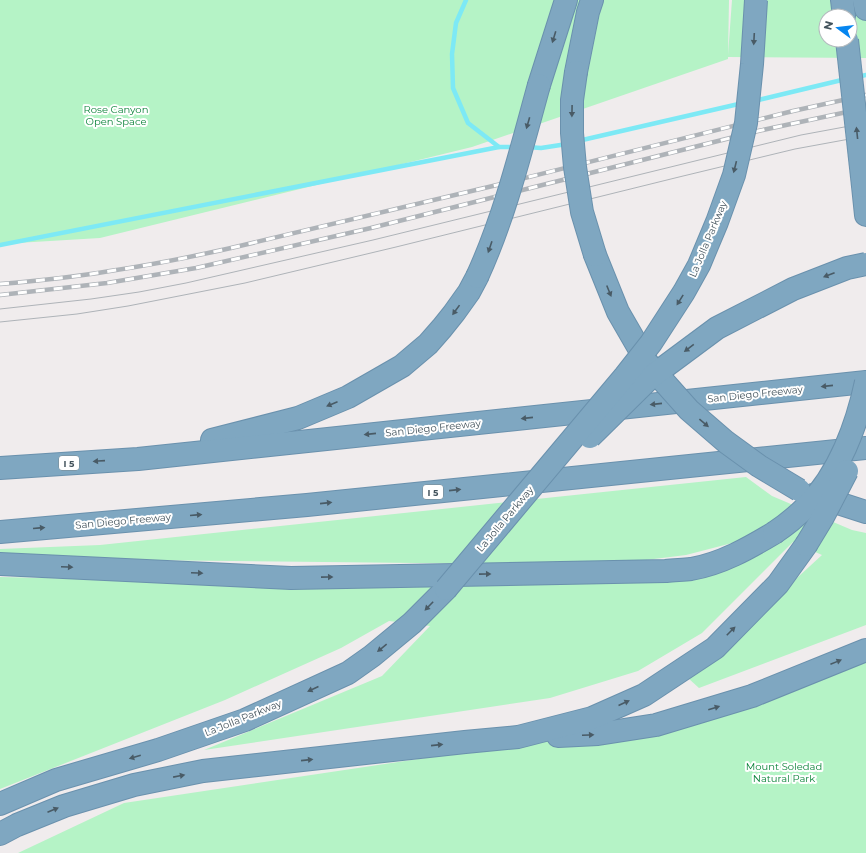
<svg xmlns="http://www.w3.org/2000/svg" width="866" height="853" viewBox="0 0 866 853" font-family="Montserrat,sans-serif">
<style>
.green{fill:#b5f3c6;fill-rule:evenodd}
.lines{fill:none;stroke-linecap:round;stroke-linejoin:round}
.stream{stroke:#7de9f5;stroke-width:4.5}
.highway-casing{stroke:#6a91ad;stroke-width:24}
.highway{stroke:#7fa7c1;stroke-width:22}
.tram{stroke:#aeb3b8;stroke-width:1}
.rail-casing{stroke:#aeb3b8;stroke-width:4.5}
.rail{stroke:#fff;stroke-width:3;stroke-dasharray:9;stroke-linecap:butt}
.highway-bridge-casing{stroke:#6a91ad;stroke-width:24;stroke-linecap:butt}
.highway-bridge{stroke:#7fa7c1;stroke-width:22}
.oneway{fill:#495b66}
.labels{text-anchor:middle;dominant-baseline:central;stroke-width:4;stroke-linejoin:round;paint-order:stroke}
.shield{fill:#fff;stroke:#7b878d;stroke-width:1}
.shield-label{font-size:9px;font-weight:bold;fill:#43535c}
.park-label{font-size:10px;fill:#0d843b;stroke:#fff}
.street-label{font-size:10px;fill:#43535c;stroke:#fff}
</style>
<rect width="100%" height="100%" fill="#f0eced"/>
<g class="green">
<path d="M0,0H729L728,55L732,0H866V58L728,57V59L472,147L100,238L0,244ZM826,16H850V40H826Z"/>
<path d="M746,477L772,496L852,530L866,533V625L699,688L688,678L822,555L793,542L702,633L638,671L550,698L204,750L382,676L430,626L389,621L341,648L225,700L0,789V577L401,586L663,579L740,541L686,555L630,562L520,564L137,560L0,556V549L100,545Z"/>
<path d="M866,657V853H18L124,803L699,717Z"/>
</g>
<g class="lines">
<g class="stream">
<path d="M466,0L456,23L452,54L453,88L468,123L499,147H516"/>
<path d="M857,77L866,75"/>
<path d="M754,101L846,79"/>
<path d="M578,141L743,103"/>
<path d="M527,147L541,148L567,144"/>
<path d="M0,245L499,147"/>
</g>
<defs>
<g id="highway">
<path d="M842,0L844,16"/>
<path d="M864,0L866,9"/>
<path d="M576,72L588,12L592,0"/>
<path d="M539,85L566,0"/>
<path d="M863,186L866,215"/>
<path d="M595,255L618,312L648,364"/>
<path d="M212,440L298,418L348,397L402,366L428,344L442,328L454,313L469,292L477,277"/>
<path d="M0,468L138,459L866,382"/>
<path d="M813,495L866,512"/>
<path d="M0,532L307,505L866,448"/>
<path d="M0,564L291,578L666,571C674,570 683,570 691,569C721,564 749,548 774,533"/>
<path d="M558,736L598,734L656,725L752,696L866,650"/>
<path d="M0,804L56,780L158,750L245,720L348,673L372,656L412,623L446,589"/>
<path d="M0,834L17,825L64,806L134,785L203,771L465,742L518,737L592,718L644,695L715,648L778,584L806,545"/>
</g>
</defs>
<use href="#highway" class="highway-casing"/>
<use href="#highway" class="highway"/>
<g class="tram">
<path d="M0,309L91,299L139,292L186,283L373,240L801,135L866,123"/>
<path d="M0,322L77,314L128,306L245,283L396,247L679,177L795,149L866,136"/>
</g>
<defs>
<g id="rail">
<path d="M0,284C37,281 74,277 110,271C151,265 191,257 231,248L497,185L793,111L866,95"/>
<path d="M0,295L107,283L196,268L371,228L758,131L866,108"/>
</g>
</defs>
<use href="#rail" class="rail-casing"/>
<use href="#rail" class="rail"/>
<defs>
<g id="highway-bridge">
<path d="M847,40L863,186"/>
<path d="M576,72L572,100V133L575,167L582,212L595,255"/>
<path d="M477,277C505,216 521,150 539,85"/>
<path d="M648,364L689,410L726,442L759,466L799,490"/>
<path d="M590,437L651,377L717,328L793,289L847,268L866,264"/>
<path d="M774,533C786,525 797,516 807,506C839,474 857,425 866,382"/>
<path d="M806,545L823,517L847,471"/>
<path d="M446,589L625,376L651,343L684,292L699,265L717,222L734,175L746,123L752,64L756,0"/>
</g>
</defs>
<use href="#highway-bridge" class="highway-bridge-casing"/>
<use href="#highway-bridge" class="highway-bridge"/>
</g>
<defs><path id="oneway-solid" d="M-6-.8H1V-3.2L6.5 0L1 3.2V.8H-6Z"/></defs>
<g class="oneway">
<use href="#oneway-solid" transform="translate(554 37) rotate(107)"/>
<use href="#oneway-solid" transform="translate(754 39) rotate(93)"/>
<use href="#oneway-solid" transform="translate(572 111) rotate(91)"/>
<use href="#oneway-solid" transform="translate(528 123) rotate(106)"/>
<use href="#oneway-solid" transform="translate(857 133) rotate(-96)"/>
<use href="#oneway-solid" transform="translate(735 167) rotate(104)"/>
<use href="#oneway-solid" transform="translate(490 247) rotate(109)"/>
<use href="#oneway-solid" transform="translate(829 275) rotate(159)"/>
<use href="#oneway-solid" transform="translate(609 291) rotate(68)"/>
<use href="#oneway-solid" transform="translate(680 300) rotate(122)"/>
<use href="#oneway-solid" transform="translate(456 310) rotate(126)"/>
<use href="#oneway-solid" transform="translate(689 348) rotate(143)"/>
<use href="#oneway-solid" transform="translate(827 386) rotate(174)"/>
<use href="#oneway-solid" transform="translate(332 404) rotate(157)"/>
<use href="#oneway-solid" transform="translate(656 404) rotate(174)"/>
<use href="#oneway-solid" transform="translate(527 418) rotate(174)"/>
<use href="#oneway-solid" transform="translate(704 423) rotate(40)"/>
<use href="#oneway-solid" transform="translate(370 434) rotate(174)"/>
<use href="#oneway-solid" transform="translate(99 461) rotate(176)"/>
<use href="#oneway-solid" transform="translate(455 490) rotate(-6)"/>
<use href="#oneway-solid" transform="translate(326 503) rotate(-6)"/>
<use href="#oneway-solid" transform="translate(196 515) rotate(-5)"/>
<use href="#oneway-solid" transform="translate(39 528) rotate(-5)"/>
<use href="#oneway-solid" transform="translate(67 567) rotate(3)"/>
<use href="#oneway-solid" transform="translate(197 573) rotate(3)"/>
<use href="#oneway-solid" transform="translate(485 574) rotate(-1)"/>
<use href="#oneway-solid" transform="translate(327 577) rotate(-1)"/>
<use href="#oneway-solid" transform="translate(429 606) rotate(134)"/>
<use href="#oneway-solid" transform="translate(731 631) rotate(-45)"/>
<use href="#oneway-solid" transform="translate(382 648) rotate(141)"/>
<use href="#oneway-solid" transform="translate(836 662) rotate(-22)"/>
<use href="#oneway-solid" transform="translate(313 689) rotate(156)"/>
<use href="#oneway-solid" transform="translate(624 703) rotate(-24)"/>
<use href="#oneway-solid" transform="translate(714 708) rotate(-17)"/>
<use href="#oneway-solid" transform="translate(588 735) rotate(-3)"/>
<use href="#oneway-solid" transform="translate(437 745) rotate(-6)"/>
<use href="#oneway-solid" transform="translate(135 757) rotate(164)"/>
<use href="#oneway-solid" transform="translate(307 760) rotate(-6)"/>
<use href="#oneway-solid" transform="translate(179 776) rotate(-11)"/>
<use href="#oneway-solid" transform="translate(53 810) rotate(-23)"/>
</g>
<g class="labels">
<g class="shield">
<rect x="59" y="456" width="20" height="14" rx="3"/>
<rect x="423" y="485" width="20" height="14" rx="3"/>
</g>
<g class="shield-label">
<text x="69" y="463">I 5</text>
<text x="433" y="492">I 5</text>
</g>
<g class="park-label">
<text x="116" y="109">Rose Canyon<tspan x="116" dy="12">Open Space</tspan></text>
<text x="784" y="766">Mount Soledad<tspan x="784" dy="12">Natural Park</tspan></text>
</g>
<g class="street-label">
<text transform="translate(708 239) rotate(-67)">La Jolla Parkway</text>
<text transform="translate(755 394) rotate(-6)">San Diego Freeway</text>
<text transform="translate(433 428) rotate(-6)">San Diego Freeway</text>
<text transform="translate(505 519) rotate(-50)">La Jolla Parkway</text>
<text transform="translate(123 521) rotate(-5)">San Diego Freeway</text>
<text transform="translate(243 718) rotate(-22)">La Jolla Parkway</text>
</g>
</g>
<g transform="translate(838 28) rotate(285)"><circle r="19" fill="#ffffff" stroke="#b4babe"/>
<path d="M0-3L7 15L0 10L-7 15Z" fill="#0686f0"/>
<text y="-6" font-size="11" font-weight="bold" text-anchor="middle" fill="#43535c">N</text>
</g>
</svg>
